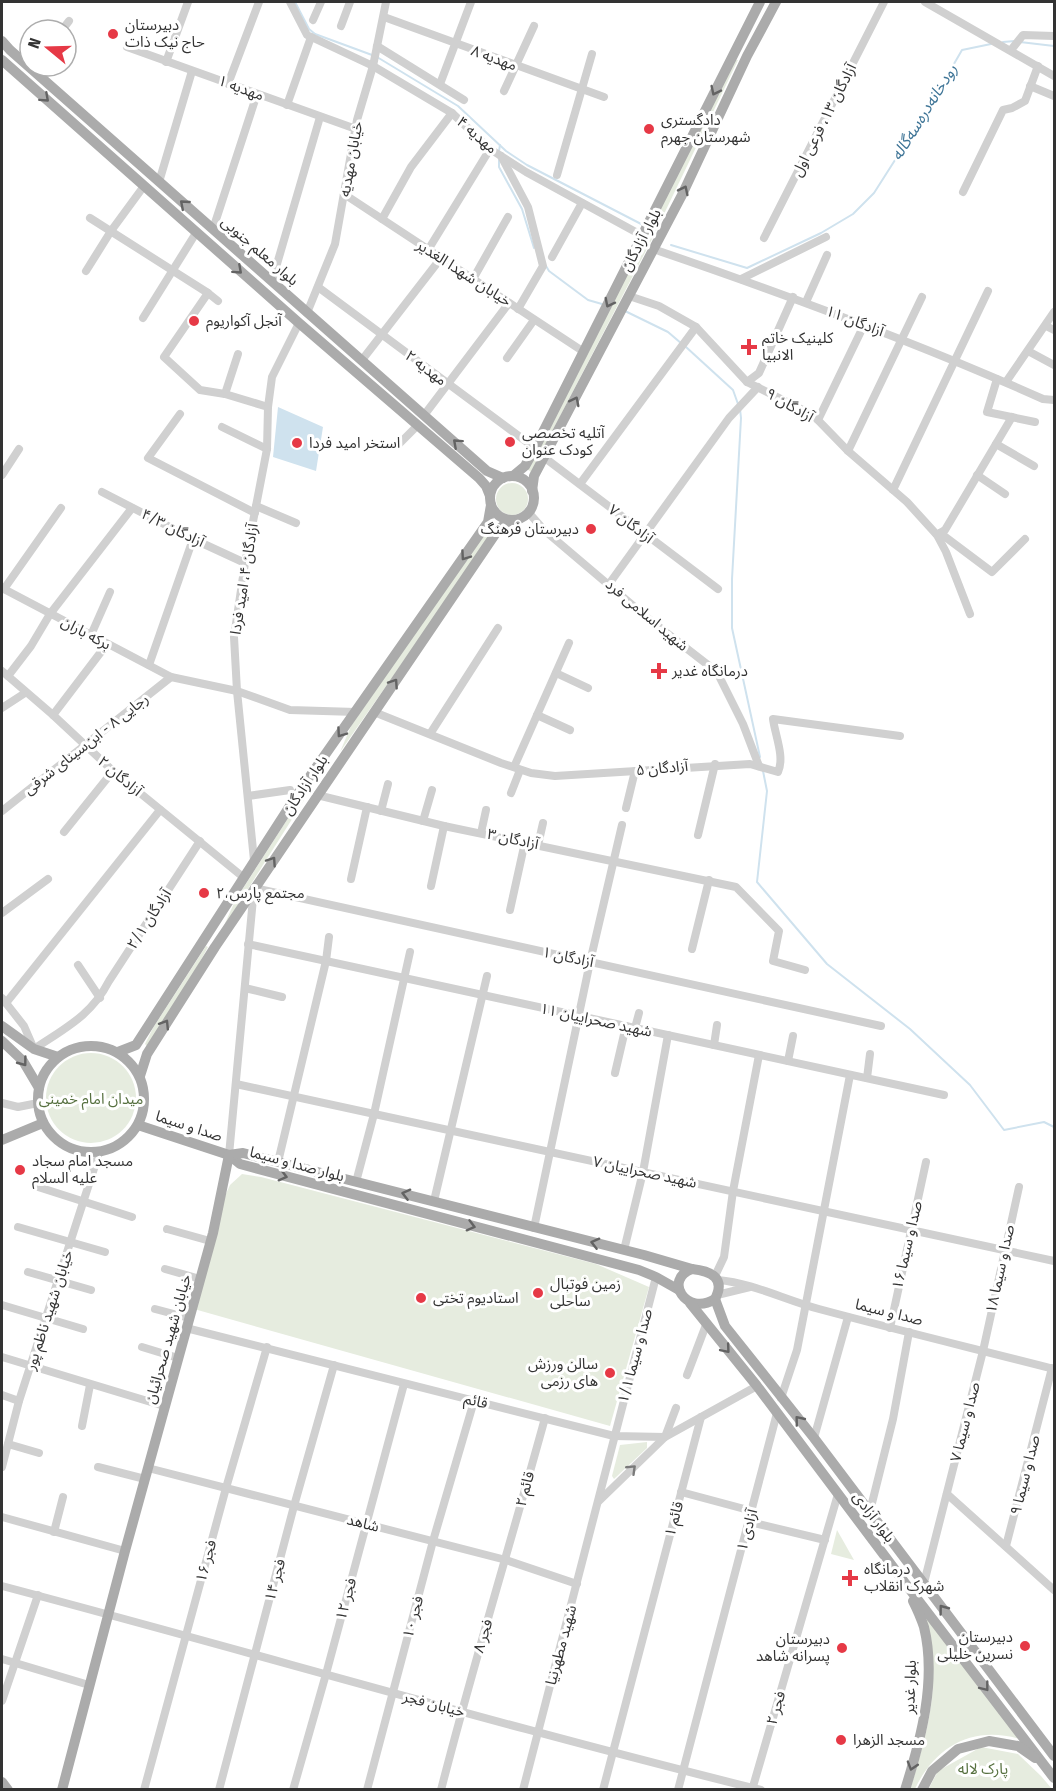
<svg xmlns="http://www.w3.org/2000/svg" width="1056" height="1791" viewBox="0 0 1056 1791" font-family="'Fira Sans Condensed','Noto Sans Arabic',sans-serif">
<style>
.green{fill:#e6ecdf}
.water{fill:#cfe2ee}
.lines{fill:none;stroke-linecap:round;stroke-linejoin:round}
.stream{stroke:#cfe2ee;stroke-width:2}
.minor{stroke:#d0d0d0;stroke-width:8}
.major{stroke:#ababab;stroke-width:10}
.oneway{stroke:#636363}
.oneway2{stroke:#7a7a7a}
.poi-dot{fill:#e63946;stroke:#fff;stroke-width:2}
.labels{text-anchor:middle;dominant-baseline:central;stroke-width:6;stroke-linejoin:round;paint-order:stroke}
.poi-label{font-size:15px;fill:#333;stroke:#fff;text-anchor:start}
.street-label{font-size:15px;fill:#333;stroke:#fff}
.park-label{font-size:15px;fill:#56703f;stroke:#fff}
.water-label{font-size:16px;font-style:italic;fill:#3f7597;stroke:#fff}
</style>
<rect width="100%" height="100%" fill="#fff"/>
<g class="green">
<path d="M735,60H738L651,241L531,472L527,469Z"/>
<circle cx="512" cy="499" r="16"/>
<path d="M487,529L493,533L340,752L351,726Z"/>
<path d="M325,767L222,930L235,901L310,784Z"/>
<path d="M206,946L208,947L191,978L147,1046L145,1044L153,1028Z"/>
<circle cx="91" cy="1098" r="45"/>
<path d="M242,1174L261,1177L596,1264L649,1287L610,1426L194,1309L225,1196L230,1185Z"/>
<path d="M647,1442V1448L614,1479L612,1476L620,1445Z"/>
<path d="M837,1530L854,1560L831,1554Z"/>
<path d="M921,1611L1020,1739C973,1725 935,1746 915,1789L910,1790C924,1743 939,1696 931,1647C929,1635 924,1622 921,1611Z"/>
<path d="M981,1747L1018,1754L1041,1776L1052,1789L928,1790L938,1771Z"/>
</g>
<path class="water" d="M278,407L323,427L316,471L273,457Z"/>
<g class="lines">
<g class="stream">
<path d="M295,2L309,29L315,34L372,55"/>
<path d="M1003,42L1015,41"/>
<path d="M1020,42L1054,46"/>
<path d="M377,57L458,106L506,151L527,165L645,226"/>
<path d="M499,151L500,145"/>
<path d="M499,160V167L522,209L534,248"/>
<path d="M671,245L747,268L821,233L853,214L874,193L932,102L962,50L991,44"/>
<path d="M546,266L549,271L588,300L602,304"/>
<path d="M625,311L668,332L682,344"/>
<path d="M686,347L733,390L738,404"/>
<path d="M740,409L741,418L732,579V628L760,757"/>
<path d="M763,771L767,791L757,882L827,964L910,1029L970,1085L1004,1130L1044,1122L1054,1127"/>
</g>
<g class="minor">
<path d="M290,2L307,35L373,66L452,113L490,149L526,172L643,236"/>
<path d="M925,2L1054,76"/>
<path d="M384,17L604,97"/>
<path d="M313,20L321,2"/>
<path d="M341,26L350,2"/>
<path d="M62,30L69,21"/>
<path d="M377,46L464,100"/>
<path d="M127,47L356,129"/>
<path d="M1011,50L1023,35L1054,36"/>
<path d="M166,62L188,2"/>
<path d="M228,84L259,2"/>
<path d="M440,84L471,2"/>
<path d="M1030,86L1054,96"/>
<path d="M504,91L534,26"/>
<path d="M287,105L311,37"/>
<path d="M501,156L528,207L543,266L518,309"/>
<path d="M557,175L592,54"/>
<path d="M159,182L192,71"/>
<path d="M963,192L1003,110L1012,108L1025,101L1038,66"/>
<path d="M344,194L584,352"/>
<path d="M90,218L208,293L164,357L200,390L225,394L268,407"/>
<path d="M382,219L411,167L452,113"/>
<path d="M213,229L257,94"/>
<path d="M764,238L884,2"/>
<path d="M653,249C785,294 916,342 1043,399L1054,400"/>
<path d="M428,250L490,149"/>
<path d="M552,257L582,203"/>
<path d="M86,271L111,231L144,186"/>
<path d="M473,279L508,217"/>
<path d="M741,279L826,237"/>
<path d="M272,281L320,117"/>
<path d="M318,287L535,448"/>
<path d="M208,293L218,301"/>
<path d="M629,296L659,306L696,327L747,382L813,415L848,451L907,502L937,535L946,552L970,614"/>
<path d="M806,302L827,255"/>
<path d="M307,313L335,244L357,120L373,66L386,2"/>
<path d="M143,318L196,233"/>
<path d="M1046,326L1054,330"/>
<path d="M1028,351L1054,365"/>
<path d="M507,358L534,320"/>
<path d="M362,360L441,258"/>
<path d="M997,379L987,412L1035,422"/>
<path d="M747,382L759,373L793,297"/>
<path d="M1006,382L1054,312"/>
<path d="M225,394L238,354"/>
<path d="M180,414L148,458L255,513"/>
<path d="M425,414L509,303"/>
<path d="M818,420L864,325"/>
<path d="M222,427L267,449"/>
<path d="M996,444L1034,466"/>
<path d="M398,445L418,425"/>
<path d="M848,451L922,297"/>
<path d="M545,458L718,589"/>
<path d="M2,475L19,449"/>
<path d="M977,475L1005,494"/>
<path d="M580,484L696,327"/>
<path d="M893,490L988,291"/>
<path d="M102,492L193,539L245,563"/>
<path d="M256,506L296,523"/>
<path d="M528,512L544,530L650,620L717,672L743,724L759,766"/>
<path d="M940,533L992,572L1025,539"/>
<path d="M937,535L945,530L1012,417"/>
<path d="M609,584L729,418L758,387"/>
<path d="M2,588L171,677L237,691L290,710L356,712"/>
<path d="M4,589L61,508"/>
<path d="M91,635L110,592"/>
<path d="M149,665L193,539"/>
<path d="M2,671L53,715L113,771L243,877"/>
<path d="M556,673L588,688"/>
<path d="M8,676L31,646L50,614L132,508"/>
<path d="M2,708L25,693"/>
<path d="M374,712L501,763L531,773L555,776L750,764L778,772C785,757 775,735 773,719L900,736"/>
<path d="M53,715L107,644"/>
<path d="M537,715L570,730"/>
<path d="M430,734L498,628"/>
<path d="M514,767L569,643"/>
<path d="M511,793L520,770"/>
<path d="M317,795L444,826L736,887L779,931L773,961L805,970"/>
<path d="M248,796L290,790"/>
<path d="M626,808L635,771"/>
<path d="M2,811L171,677"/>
<path d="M381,811L388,784"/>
<path d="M423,821L432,790"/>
<path d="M64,832L113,771"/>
<path d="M481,833L486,810"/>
<path d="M698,835L715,764"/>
<path d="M538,845L543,823"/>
<path d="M254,860L237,691L234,637L245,563L267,449L268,407L272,377L299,323"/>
<path d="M351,879L367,807"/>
<path d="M431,886L444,826"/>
<path d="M510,910L525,842"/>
<path d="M2,913L48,879"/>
<path d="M248,944L944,1095"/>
<path d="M692,949L709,880"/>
<path d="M78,965L100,998"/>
<path d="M245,988L282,997"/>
<path d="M2,998L24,1026L34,1049C65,1028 91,1016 109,981L200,841"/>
<path d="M6,1003L160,810"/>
<path d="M635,1028L639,1013"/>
<path d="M714,1045L717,1025"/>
<path d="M788,1061L793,1036"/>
<path d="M615,1073L626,1026"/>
<path d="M867,1078L870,1054"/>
<path d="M236,1084L1054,1261"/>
<path d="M2,1103L18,1107L38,1103"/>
<path d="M229,1155L254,888L881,1026"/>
<path d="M278,1162L326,961L329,937"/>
<path d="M356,1182L374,1114L410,952"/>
<path d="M35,1186L132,1217"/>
<path d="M434,1201L487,976"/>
<path d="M18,1227L105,1252"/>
<path d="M534,1228L590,962L622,825"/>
<path d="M167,1229L210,1241"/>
<path d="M624,1250L643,1172L668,1035"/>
<path d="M165,1269L200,1279"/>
<path d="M28,1272L91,1290"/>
<path d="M715,1276L724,1257L733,1191L759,1055"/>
<path d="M718,1280C753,1283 785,1300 819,1309C897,1330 976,1349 1054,1369"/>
<path d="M717,1295L750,1287"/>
<path d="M2,1305L83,1329"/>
<path d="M155,1309L189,1318"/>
<path d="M186,1328L614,1436L665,1437L757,1386"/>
<path d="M890,1328L926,1162"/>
<path d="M142,1347L178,1358"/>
<path d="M2,1357L164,1406"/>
<path d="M687,1375L706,1325"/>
<path d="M2,1395L19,1401"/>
<path d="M781,1398L797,1350L850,1075"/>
<path d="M82,1426L90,1385"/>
<path d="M814,1438L848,1317"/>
<path d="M8,1444L39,1453"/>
<path d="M2,1467L19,1401L99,1153"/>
<path d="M98,1467L145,1479"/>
<path d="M148,1468L506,1560L577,1584"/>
<path d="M681,1492L752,1511"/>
<path d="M947,1494L1054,1590"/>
<path d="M599,1501L665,1437L676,1408"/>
<path d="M870,1511L893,1419L909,1332"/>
<path d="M2,1517L125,1551"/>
<path d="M750,1522L825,1540"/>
<path d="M54,1532L63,1497"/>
<path d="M1006,1546L1052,1368"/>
<path d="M924,1583L983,1351L1019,1187"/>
<path d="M2,1586C255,1653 506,1727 761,1790"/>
<path d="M2,1659L89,1685"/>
<path d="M2,1701L38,1595"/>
<path d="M144,1790L226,1488L267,1347"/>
<path d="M219,1790L294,1506L334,1365"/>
<path d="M293,1790L326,1674L404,1384"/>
<path d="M367,1790L433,1541L474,1401"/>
<path d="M441,1790C473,1665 511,1542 545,1418"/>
<path d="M523,1790L656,1277"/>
<path d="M603,1790L701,1417"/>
<path d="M678,1790L777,1413"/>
<path d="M752,1790L838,1494"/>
</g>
<g class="major">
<path d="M2,41L10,50L487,471L503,478"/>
<path d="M2,60L299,323L479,478L486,486L490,496"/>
<path d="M513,476L525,466L535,448L760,2"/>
<circle cx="512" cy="498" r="22"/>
<path d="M532,491L534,476L682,195L747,56L776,2"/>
<path d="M2,1026L34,1049L58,1057"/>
<path d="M2,1041L23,1061L39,1088"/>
<circle cx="91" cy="1099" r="53"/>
<path d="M118,1052L136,1045L299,792L488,522L491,505"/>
<path d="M140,1076L147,1054L215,947L498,530L510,520"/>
<path d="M138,1125L229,1155L240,1164L639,1270L656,1277L679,1290"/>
<path d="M2,1140L43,1123"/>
<path d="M229,1155L243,1153L278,1162L644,1255L692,1269"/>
<path d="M692,1269C711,1271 726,1278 715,1299C686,1317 663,1279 692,1269Z"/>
<path d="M715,1299L725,1326L814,1438L1054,1756"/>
<path d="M690,1303L757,1386L908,1587L1054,1778"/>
<path d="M2,1782L8,1790"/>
<path d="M62,1790L125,1551L213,1233L229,1155"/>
<path d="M905,1790C921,1739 937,1680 924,1627C921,1618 917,1609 913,1601"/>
<path d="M922,1790L932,1771L958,1749L989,1741L1018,1746L1035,1758"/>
</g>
</g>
<defs><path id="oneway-chevron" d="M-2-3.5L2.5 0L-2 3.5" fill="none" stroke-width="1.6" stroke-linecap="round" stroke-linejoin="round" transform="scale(1.5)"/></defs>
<g class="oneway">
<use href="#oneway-chevron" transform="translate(715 91) rotate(116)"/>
<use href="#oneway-chevron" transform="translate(45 98) rotate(42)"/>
<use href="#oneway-chevron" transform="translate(684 190) rotate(-64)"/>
<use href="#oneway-chevron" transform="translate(184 204) rotate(-139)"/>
<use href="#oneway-chevron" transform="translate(238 270) rotate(42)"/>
<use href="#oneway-chevron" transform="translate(609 303) rotate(117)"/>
<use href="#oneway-chevron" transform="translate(575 401) rotate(-63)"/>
<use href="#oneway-chevron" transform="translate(457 443) rotate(-138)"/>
<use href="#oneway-chevron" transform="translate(465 556) rotate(125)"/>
<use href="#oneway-chevron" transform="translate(394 683) rotate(-56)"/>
<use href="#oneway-chevron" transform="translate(341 733) rotate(125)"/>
<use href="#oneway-chevron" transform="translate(272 861) rotate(-56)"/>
<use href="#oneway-chevron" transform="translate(165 1024) rotate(-58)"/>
<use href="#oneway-chevron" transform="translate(23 1062) rotate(53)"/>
<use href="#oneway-chevron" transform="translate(283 1176) rotate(15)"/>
<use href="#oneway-chevron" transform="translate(406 1194) rotate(-166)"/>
<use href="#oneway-chevron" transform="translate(471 1226) rotate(15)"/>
<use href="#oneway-chevron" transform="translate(595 1243) rotate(-166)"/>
<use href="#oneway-chevron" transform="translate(726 1349) rotate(50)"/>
<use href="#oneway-chevron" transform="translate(799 1420) rotate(-129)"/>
<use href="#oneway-chevron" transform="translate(943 1609) rotate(-127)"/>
<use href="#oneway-chevron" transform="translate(985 1687) rotate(52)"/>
<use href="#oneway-chevron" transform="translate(912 1766) rotate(107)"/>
</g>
<use class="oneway2" href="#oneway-chevron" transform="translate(632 1469) rotate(-44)"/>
<g class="poi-dot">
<circle cx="113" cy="34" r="6"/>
<circle cx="649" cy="129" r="6"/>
<circle cx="194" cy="321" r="6"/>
<path d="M746 338h6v6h6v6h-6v6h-6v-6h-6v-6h6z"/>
<circle cx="510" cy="442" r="6"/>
<circle cx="297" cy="443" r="6"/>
<circle cx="591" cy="529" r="6"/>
<path d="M656 662h6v6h6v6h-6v6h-6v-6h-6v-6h6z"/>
<circle cx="204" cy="893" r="6"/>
<circle cx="20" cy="1170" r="6"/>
<circle cx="538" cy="1293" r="6"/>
<circle cx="421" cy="1298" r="6"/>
<circle cx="610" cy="1373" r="6"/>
<path d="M847 1569h6v6h6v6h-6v6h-6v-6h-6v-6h6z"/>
<circle cx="1025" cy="1646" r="6"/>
<circle cx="842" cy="1648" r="6"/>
<circle cx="841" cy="1740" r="6"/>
</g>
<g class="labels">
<g class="poi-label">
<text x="125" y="25">دبیرستان<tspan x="125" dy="17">حاج نیک ذات</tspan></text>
<text x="661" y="120">دادگستری<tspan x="661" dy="17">شهرستان جهرم</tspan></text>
<text x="206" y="321">آنجل آکواریوم</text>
<text x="762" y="338">کلینیک خاتم<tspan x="762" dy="17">الانبیا</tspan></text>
<text x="522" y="433">آتلیه تخصصی<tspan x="522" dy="17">کودک عنوان</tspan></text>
<text x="309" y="443">استخر امید فردا</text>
<text x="579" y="529" text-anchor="end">دبیرستان فرهنگ</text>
<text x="672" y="671">درمانگاه غدیر</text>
<text x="216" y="893">۲،مجتمع پارس</text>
<text x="32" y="1161">مسجد امام سجاد<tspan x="32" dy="17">علیه السلام</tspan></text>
<text x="550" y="1284">زمین فوتبال<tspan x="550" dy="17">ساحلی</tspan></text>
<text x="433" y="1298">استادیوم تختی</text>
<text x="598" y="1364" text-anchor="end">سالن ورزش<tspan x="598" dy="17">های رزمی</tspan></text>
<text x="864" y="1569">درمانگاه<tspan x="864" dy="17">شهرک انقلاب</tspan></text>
<text x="1013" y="1637" text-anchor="end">دبیرستان<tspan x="1013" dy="17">نسرین خلیلی</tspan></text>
<text x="830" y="1639" text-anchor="end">دبیرستان<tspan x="830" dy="17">پسرانه شاهد</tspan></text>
<text x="853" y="1740">مسجد الزهرا</text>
</g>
<g class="street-label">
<text transform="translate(494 58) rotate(20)">مهدیه ۸</text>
<text transform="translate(241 88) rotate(20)">مهدیه ۱</text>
<text transform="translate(824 120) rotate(-63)">آزادگان ۱۳، فرعی اول</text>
<text transform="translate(477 135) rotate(41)">مهدیه ۴</text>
<text transform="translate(351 159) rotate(-80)">خیابان مهدیه</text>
<text transform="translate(641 240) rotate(-62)">بلوار آزادگان</text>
<text transform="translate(260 251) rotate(41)">بلوار معلم جنوبی</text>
<text transform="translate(464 273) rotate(33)">خیابان شهدا الغدیر</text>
<text transform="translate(855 321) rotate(21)">آزادگان ۱۱</text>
<text transform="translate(426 368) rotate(37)">مهدیه ۲</text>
<text transform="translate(790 405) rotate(30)">آزادگان ۹</text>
<text transform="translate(631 524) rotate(38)">آزادگان ۷</text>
<text transform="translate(173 528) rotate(26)">آزادگان ۴/۳</text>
<text transform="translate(244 579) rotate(-81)">آزادگان ۴، امید فردا</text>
<text transform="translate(647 615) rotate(40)">شهید اسلامی فرد</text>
<text transform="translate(86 633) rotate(28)">برکه باران</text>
<text transform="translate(86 744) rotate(-38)">رجایی ۸ - ابن‌سینای شرقی</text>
<text transform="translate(662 768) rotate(-5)">آزادگان ۵</text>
<text transform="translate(120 776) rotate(40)">آزادگان ۲</text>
<text transform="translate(305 785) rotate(-56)">بلوار آزادگان</text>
<text transform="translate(513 839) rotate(12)">آزادگان ۳</text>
<text transform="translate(149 919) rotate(-57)">آزادگان ۲/۱</text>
<text transform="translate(568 957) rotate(12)">آزادگان ۱</text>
<text transform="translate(596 1020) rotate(12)">شهید صحراییان ۱۱</text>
<text transform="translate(189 1126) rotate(18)">صدا و سیما</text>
<text transform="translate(297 1164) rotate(15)">بلوار صدا و سیما</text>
<text transform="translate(645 1172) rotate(12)">شهید صحراییان ۷</text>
<text transform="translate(907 1245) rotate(-77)">صدا و سیما ۱۶</text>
<text transform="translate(1000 1269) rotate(-78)">صدا و سیما ۱۸</text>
<text transform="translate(49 1310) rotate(-72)">خیابان شهید ناظم پور</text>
<text transform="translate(889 1312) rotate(14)">صدا و سیما</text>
<text transform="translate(168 1339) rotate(-74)">خیابان شهید صحرائیان</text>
<text transform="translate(635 1356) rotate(-75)">صدا و سیما ۱/۱</text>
<text transform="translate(476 1401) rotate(14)">قائم</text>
<text transform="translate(965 1422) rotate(-76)">صدا و سیما ۷</text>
<text transform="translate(1025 1475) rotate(-76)">صدا و سیما ۹</text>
<text transform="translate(525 1489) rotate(-75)">قائم ۲</text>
<text transform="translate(874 1517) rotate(53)">بلوار آزادی</text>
<text transform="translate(674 1519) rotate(-75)">قائم ۱</text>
<text transform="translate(363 1523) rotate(14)">شاهد</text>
<text transform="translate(747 1530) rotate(-75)">آزادی ۱</text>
<text transform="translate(206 1561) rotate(-75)">فجر ۱۶</text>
<text transform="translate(275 1580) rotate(-75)">فجر ۱۴</text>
<text transform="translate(346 1599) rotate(-75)">فجر ۱۲</text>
<text transform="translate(413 1617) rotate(-75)">فجر ۱۰</text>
<text transform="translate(483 1636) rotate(-73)">فجر ۸</text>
<text transform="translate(561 1645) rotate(-75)">شهید مطهرنیا</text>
<text transform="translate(910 1687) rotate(-88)">بلوار غدیر</text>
<text transform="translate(434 1704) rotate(15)">خیابان فجر</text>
<text transform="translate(776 1708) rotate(-74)">فجر ۲</text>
</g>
<g class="park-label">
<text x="91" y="1099">میدان امام خمینی</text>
<text x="983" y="1769">پارک لاله</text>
</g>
<g class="water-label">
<text transform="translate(924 112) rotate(-58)">رودخانه‌دره‌سه‌گاله</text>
</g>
</g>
<rect width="1056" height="1791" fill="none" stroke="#333333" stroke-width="6"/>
<g transform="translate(48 48) rotate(289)"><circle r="28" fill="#ffffff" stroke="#adadad" stroke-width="1.5"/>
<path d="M0-4.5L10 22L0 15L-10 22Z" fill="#e63946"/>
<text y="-9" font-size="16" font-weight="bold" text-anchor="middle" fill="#333333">N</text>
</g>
</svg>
